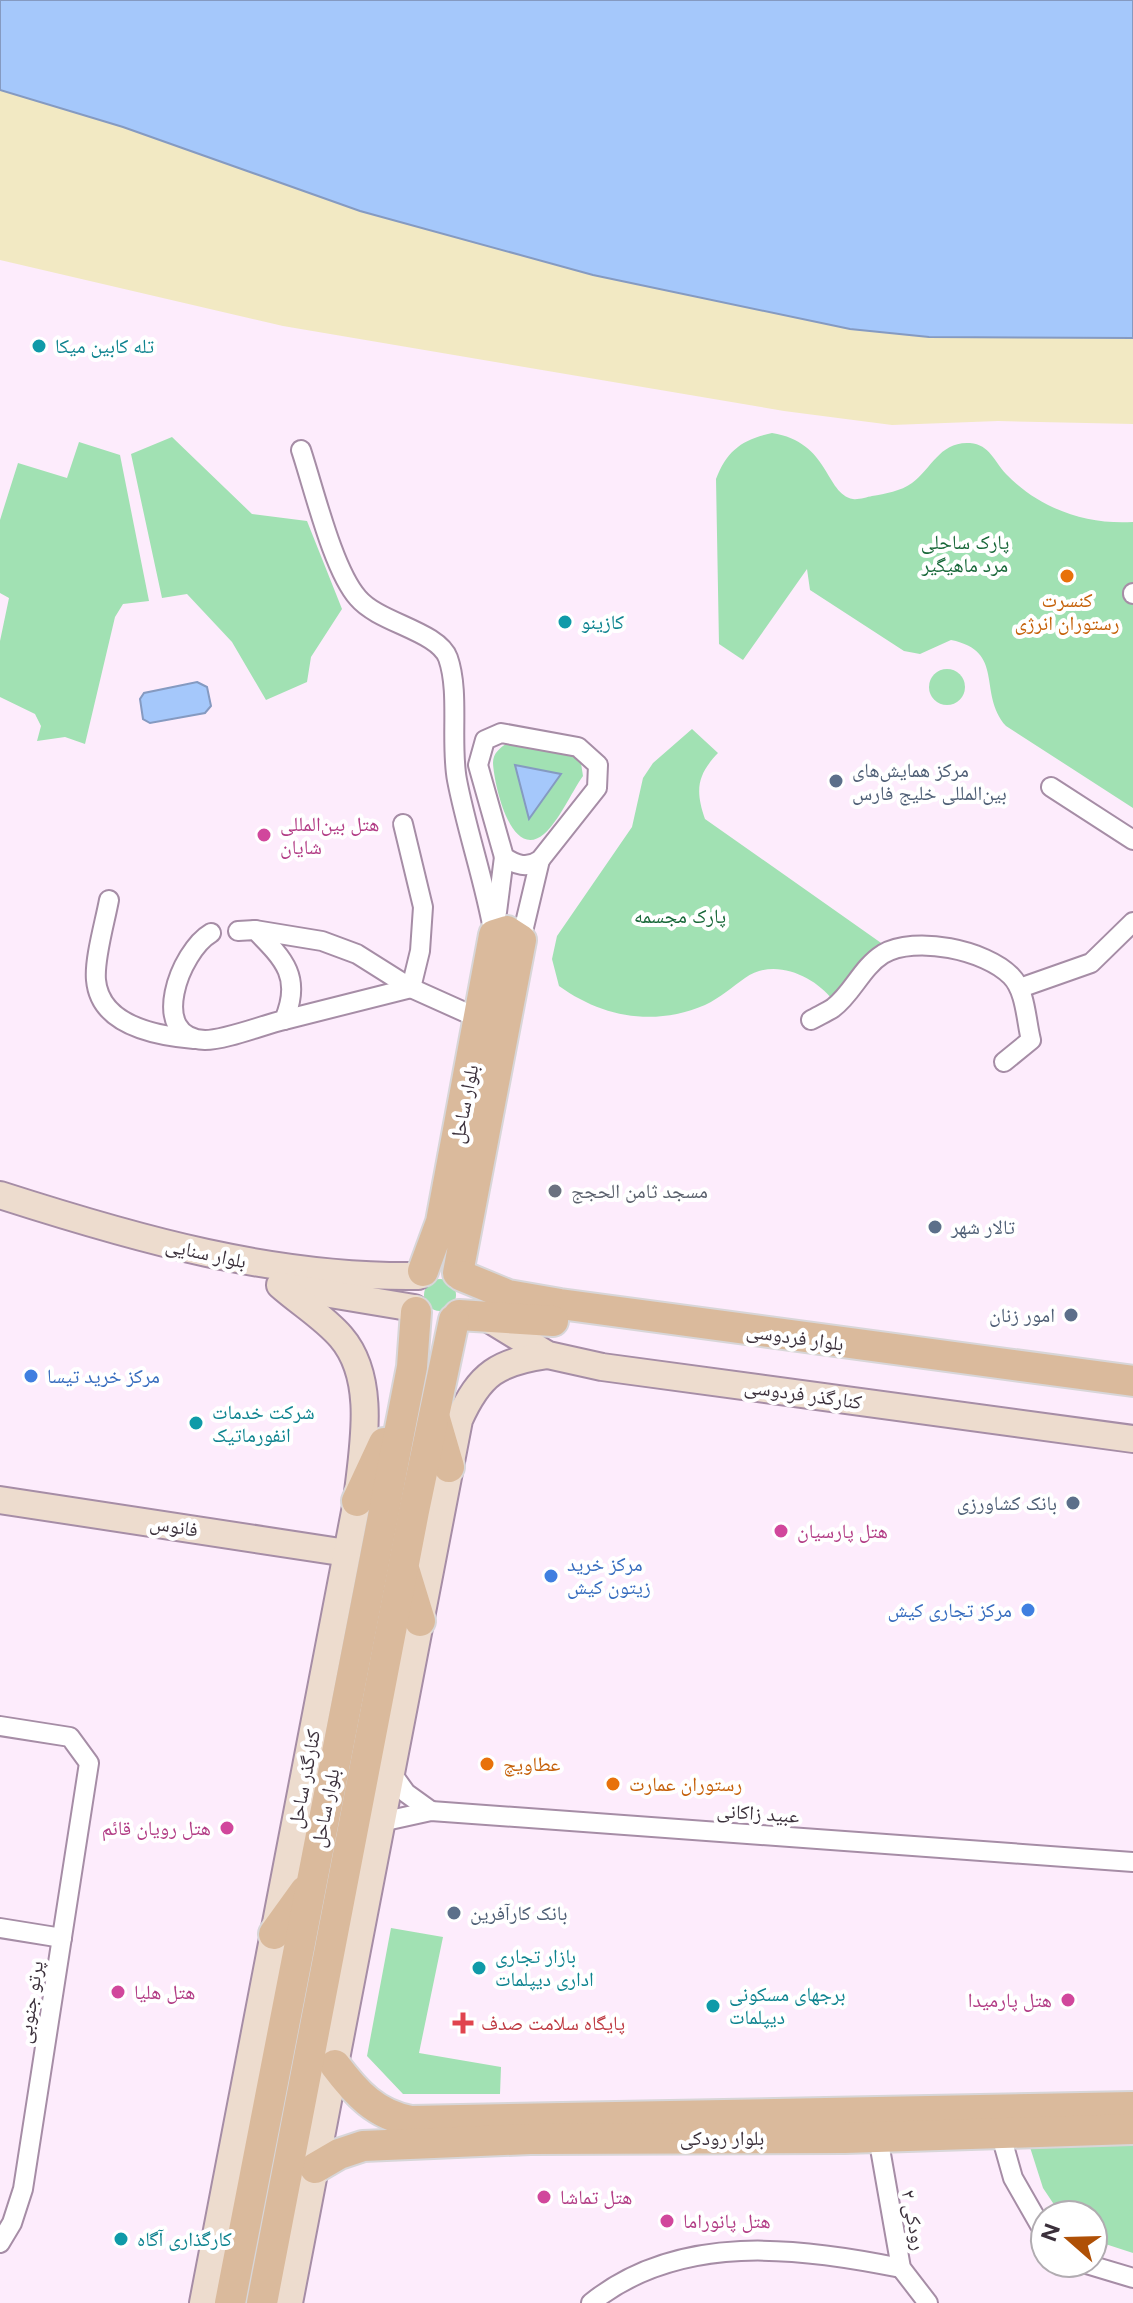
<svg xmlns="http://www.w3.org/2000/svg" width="1133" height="2303" viewBox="0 0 1133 2303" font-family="Figtree,'Noto Naskh Arabic',sans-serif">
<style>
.green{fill:#a1e1b3}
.sand{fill:#f2e9c3}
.water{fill:#a5c8fb;stroke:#859ac1;stroke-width:2}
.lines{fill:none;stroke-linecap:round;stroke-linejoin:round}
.street-casing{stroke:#a68da6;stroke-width:22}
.secondary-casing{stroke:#a68da6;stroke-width:30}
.primary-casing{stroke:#d8d6d8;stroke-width:34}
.street{stroke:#fff;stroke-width:18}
.secondary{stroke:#eddcce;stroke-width:26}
.primary{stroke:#daba9c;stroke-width:30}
.culture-dot{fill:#0f9aa8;stroke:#fff;stroke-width:3}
.food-dot{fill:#e8710a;stroke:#fff;stroke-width:3}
.service-dot{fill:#5c6f8a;stroke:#fff;stroke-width:3}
.hotel-dot{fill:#d1479c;stroke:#fff;stroke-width:3}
.worship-dot{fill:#6b7280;stroke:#fff;stroke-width:3}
.shop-dot{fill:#3f7fe0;stroke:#fff;stroke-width:3}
.health-dot{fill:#e0444e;stroke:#fff;stroke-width:3}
.labels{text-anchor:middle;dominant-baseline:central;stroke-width:8;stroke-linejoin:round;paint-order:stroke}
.culture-label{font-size:20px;fill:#0d838f;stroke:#fff;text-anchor:start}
.park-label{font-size:20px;fill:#176738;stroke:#fff}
.food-label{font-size:20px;fill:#c56008;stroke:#fff;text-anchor:start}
.service-label{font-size:20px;fill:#4e5e75;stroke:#fff;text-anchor:start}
.hotel-label{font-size:20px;fill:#b23c85;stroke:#fff;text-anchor:start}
.street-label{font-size:20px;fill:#3b303b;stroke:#fff}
.worship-label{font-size:20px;fill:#5b616d;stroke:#fff;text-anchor:start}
.shop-label{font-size:20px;fill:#366cbe;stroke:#fff;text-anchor:start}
.health-label{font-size:20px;fill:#be3a42;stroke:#fff;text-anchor:start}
</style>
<rect width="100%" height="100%" fill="#fdecfc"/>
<g class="green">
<path d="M772,433C830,442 825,494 853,499C858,500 867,497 872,496C885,494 901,491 912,483C932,468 940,441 970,443C990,445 994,461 1006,474C1039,508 1085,525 1133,522V808L1006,726C977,693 1006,651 951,640L920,654L904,651L810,590L807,569L743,660L719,644L716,479C727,450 743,439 772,433Z"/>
<path d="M172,437L252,514L307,521L342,609L311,657L307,682L266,700L232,642L187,594L162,598L131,454Z"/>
<path d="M79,442L120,455L149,601L123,604L115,617L85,744L65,737L37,741L41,726L35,714L0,697V641L9,598L0,593V520L18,463L67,478Z"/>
<circle cx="947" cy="687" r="18"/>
<path d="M692,729L718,753C697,775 695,790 705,819L884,945L833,1000C814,976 774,957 745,978C732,987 720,998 705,1005C654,1027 602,1017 559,986L552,959L557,936L632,827L643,778L653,763Z"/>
<path d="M507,743L573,756L581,763L583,776C571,793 559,821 544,834C511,862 494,784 493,763C493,753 500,748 507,743Z"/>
<circle cx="440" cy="1295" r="16"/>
<path d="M391,1928L443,1937L419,2053L501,2067L500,2094H403L367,2056Z"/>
<path d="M1133,2139V2253L1093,2240V2215H1061L1043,2188L1028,2141Z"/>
</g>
<path class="sand" d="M0,90L123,127L360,211L593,275L850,329L929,337L1133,338V424L998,421L892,425L784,411L283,326L0,260Z"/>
<g class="water">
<path d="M0,0H1133V338L929,337L850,329L593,275L360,211L123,127L0,90Z"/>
<path d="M197,682L207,687L211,706L205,713L150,723L143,719L140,699L144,693Z"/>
<path d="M515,765L561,774L529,819Z"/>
</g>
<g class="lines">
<defs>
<g id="street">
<path d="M301,450C314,489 333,570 358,598C379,623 438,631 448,658C460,692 450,743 457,780C467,832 485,882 494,935"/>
<path d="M1133,593V594"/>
<path d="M501,733L578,747L598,765L597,788L540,860C527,869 516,865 504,857L478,765L485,740Z"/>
<path d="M1051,787L1133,840"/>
<path d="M403,824L423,907L420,951L411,988"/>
<path d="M109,900C105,922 94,959 96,980C100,1026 158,1036 194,1039"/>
<path d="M497,912L504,857"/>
<path d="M255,930L322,941L357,954L411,988L480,1019"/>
<path d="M211,933C180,951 147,1038 205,1040C225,1040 263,1025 284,1020C302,978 285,960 255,930L238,931"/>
<path d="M521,940L540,860"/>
<path d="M1020,988L1091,963L1133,922"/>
<path d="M284,1020L411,988"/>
<path d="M811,1020C818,1016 827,1012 833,1008C853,993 861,968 883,954C915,935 986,950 1011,976C1026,991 1026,1021 1031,1040L1004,1062"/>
<path d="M0,1726L70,1737L89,1763L23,2189L12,2223L0,2243"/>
<path d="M391,1772L406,1793L431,1811"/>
<path d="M381,1822L431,1811L1133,1862"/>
<path d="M0,1928L62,1938"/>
<path d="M1000,2132L1013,2178L1045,2234"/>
<path d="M878,2137L901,2268L928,2303"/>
<path d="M1083,2263L1133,2278"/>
<path d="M591,2303C679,2232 799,2247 901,2268"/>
</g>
<g id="secondary">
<path d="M0,1195C137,1239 273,1278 418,1276"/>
<path d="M282,1286L414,1308"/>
<path d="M484,1316L548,1355L602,1367L1133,1439"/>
<path d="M0,1500L347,1553"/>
<path d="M203,2303L357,1501C362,1451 378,1380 341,1337C325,1318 299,1302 280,1285"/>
<path d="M289,2303L459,1420C480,1373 498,1362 548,1355"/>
</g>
<g id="primary">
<path d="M423,1271L441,1222L494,935L507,931L521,940L458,1273"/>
<path d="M462,1276L508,1295L560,1304L1133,1381"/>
<path d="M459,1315L553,1321"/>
<path d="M435,1419L449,1467"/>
<path d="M357,1501L384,1443"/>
<path d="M405,1572L420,1621"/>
<path d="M274,1934L305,1891"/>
<path d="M335,2065C356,2093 376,2115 411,2121L1133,2107"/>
<path d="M315,2168L339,2154L363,2146L530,2139L845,2138L1133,2129"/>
<path d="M230,2303L412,1367L416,1312"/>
<path d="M262,2303L414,1511L454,1320"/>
</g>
</defs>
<use href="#street" class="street-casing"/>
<use href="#secondary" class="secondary-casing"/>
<use href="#primary" class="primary-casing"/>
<use href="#street" class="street"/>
<use href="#secondary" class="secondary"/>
<use href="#primary" class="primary"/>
</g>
<g class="culture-dot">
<circle cx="39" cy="346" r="8"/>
<circle cx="565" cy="622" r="8"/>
<circle cx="196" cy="1423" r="8"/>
<circle cx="479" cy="1968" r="8"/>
<circle cx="713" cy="2006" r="8"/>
<circle cx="121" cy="2239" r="8"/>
</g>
<g class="food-dot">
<circle cx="1067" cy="576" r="8"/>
<circle cx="487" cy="1764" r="8"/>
<circle cx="613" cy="1784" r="8"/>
</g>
<g class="service-dot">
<circle cx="836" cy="781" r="8"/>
<circle cx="935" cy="1227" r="8"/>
<circle cx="1071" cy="1315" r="8"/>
<circle cx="1073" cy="1503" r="8"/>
<circle cx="454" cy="1913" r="8"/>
</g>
<g class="hotel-dot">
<circle cx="264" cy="835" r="8"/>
<circle cx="781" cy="1531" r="8"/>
<circle cx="227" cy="1828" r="8"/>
<circle cx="118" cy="1992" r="8"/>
<circle cx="1068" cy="2000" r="8"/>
<circle cx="544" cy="2197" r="8"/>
<circle cx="667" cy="2221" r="8"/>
</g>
<circle class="worship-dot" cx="555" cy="1191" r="8"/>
<g class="shop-dot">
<circle cx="31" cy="1376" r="8"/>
<circle cx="551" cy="1576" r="8"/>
<circle cx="1028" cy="1610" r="8"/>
</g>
<path class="health-dot" d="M459 2011h8v8h8v8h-8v8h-8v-8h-8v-8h8z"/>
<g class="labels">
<g class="culture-label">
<text x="55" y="346">تله کابین میکا</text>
<text x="581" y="622">کازینو</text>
<text x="212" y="1412">شرکت خدمات<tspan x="212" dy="23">انفورماتیک</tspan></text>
<text x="495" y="1956">بازار تجاری<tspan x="495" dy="23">اداری دیپلمات</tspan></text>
<text x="729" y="1994">برجهای مسکونی<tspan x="729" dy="23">دیپلمات</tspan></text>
<text x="137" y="2239">کارگذاری آگاه</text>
</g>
<g class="park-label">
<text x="965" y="542">پارک ساحلی<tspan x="965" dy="23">مرد ماهیگیر</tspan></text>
<text x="680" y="916">پارک مجسمه</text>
</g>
<g class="food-label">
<text x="1067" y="600" text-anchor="middle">کنسرت<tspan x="1067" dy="23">رستوران انرژی</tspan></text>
<text x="503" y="1764">عطاویچ</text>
<text x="629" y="1784">رستوران عمارت</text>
</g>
<g class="service-label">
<text x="852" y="770">مرکز همایش‌های<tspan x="852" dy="23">بین‌المللی خلیج فارس</tspan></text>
<text x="951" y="1227">تالار شهر</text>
<text x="1055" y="1315" text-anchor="end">امور زنان</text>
<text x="1057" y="1503" text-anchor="end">بانک کشاورزی</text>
<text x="470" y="1913">بانک کارآفرین</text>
</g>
<g class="hotel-label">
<text x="280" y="824">هتل بین‌المللی<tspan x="280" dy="23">شایان</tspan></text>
<text x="797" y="1531">هتل پارسیان</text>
<text x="211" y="1828" text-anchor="end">هتل رویان قائم</text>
<text x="134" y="1992">هتل هلیا</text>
<text x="1052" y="2000" text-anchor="end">هتل پارمیدا</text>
<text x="560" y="2197">هتل تماشا</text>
<text x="683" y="2221">هتل پانوراما</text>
</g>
<g class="street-label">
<text transform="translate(464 1104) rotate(-79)">بلوار ساحل</text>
<text transform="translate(206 1253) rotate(12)">بلوار سنایی</text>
<text transform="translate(795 1337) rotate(8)">بلوار فردوسی</text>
<text transform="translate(803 1394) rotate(8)">کنارگذر فردوسی</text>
<text transform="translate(174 1526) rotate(9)">فانوس</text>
<text transform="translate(304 1779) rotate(-79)">کنارگذر ساحل</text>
<text transform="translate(325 1808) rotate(-79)">بلوار ساحل</text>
<text transform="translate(758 1813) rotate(4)">عبید زاکانی</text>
<text transform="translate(30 2002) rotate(-81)">پرتو جنوبی</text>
<text x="722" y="2138">بلوار رودکی</text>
<text transform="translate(914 2220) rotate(79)">رودکی ۲</text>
</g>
<g class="worship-label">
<text x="571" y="1191">مسجد ثامن الحجج</text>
</g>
<g class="shop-label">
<text x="47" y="1376">مرکز خرید تیسا</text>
<text x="567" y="1564">مرکز خرید<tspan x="567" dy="23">زیتون کیش</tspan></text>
<text x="1012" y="1610" text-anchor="end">مرکز تجاری کیش</text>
</g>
<g class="health-label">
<text x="481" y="2023">پایگاه سلامت صدف</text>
</g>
</g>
<g transform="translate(1069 2239) rotate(290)"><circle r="38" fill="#ffffff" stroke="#b1acb1" stroke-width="2"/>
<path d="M0-6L14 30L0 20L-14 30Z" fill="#af5006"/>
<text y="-12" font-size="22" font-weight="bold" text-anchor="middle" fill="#3b303b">N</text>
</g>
</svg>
